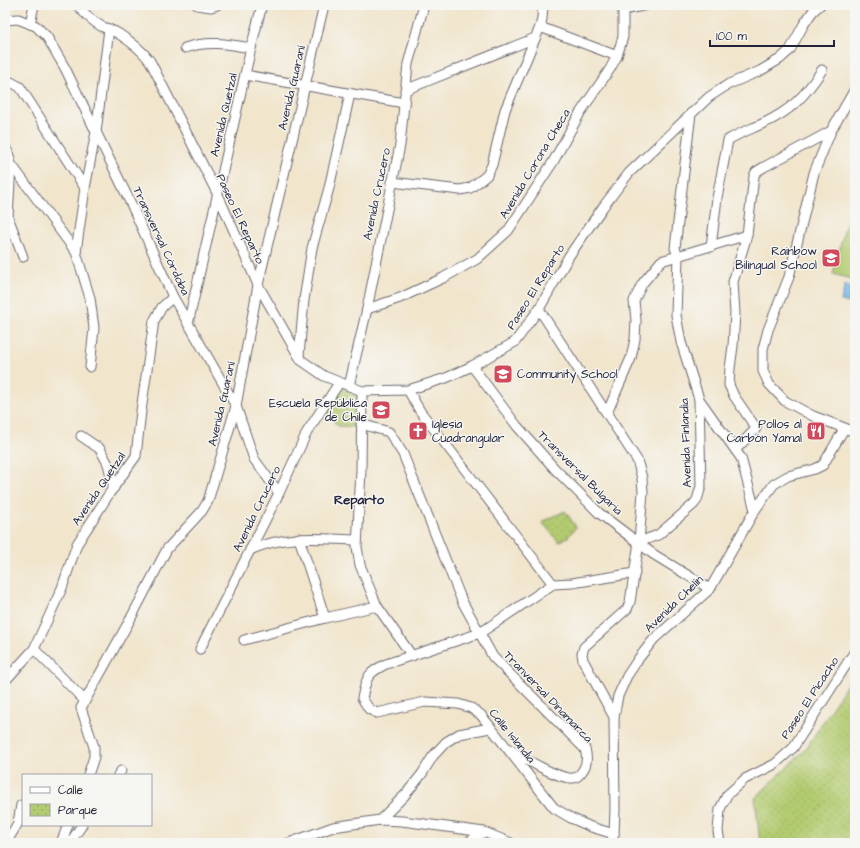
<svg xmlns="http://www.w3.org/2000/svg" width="860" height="848" viewBox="0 0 860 848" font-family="'Architects Daughter',sans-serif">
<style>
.park{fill:url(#park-dots);stroke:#6a7656}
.pitch{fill:#b3cb70;stroke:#6a7656}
.water{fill:url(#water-ripples);stroke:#4c6e93}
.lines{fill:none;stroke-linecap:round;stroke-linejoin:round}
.minor-casing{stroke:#6a666e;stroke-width:11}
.minor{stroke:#fff;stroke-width:9}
.labels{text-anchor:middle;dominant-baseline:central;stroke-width:3;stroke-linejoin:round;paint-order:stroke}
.street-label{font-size:12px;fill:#22223b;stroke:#f6f6f2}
.poi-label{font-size:12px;fill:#22223b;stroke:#f6f6f2;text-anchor:end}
.neighbourhood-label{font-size:13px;font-weight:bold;fill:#22223b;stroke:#f6f6f2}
</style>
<defs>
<pattern id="park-dots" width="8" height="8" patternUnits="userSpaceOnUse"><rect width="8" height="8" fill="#b3cb70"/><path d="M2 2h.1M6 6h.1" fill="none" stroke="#9aae62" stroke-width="1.8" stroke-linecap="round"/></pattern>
<pattern id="water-ripples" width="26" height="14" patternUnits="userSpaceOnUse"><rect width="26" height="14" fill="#75b9eb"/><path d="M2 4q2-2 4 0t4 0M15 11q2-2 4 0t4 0" fill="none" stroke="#6096c0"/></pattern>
</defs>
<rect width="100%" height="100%" fill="#f6f6f2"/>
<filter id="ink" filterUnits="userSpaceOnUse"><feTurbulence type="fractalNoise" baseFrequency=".025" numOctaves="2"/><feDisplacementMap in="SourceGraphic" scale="8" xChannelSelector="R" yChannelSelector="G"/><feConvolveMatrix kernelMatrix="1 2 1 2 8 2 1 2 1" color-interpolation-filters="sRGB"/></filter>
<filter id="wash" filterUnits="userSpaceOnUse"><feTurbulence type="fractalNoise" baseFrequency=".012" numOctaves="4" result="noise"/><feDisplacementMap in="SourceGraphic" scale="16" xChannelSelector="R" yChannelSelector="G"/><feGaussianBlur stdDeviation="0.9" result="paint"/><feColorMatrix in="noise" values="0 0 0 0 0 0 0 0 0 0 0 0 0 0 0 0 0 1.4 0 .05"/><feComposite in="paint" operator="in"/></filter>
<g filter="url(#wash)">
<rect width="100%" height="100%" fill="#f1e5cc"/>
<g class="park">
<path d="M340,387L359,394L357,427L338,426L326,412Z"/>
<path d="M565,511L576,527L568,537L559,542L542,522Z"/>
<path d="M855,672V843H760L755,798L805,750Z"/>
</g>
<path class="pitch" d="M846,224L855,227V280L833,274Z"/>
<path class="water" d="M845,285L853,286L849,303L841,301Z"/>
</g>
<g filter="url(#ink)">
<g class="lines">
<defs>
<g id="minor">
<path d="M77,5C84,13 92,21 101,26C107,29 113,30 119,34C130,41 142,50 150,61L218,195L258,285L301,360L324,376L362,391L408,390L446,378L472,366L515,342L539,309L569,256L603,207L629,173L709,97L729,84L760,71L780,59L790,50L804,24L813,11L820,5"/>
<path d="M197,5L211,7L217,5"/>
<path d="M623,10L647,5"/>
<path d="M5,20L18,19L36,26L47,37L65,68L132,206L173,297L236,406L254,459L279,493"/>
<path d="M30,24L34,5"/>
<path d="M540,27L617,56"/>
<path d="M185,48C207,40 229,44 251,48"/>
<path d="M245,75L404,103"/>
<path d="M5,85L11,82L20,87L85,188"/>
<path d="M855,89L831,131L814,173L789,277L768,330L763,349V371L769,384L785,401L813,416L855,432"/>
<path d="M405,90L535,38"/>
<path d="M5,148L8,152L11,164L76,252L90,298L94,328L90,367"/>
<path d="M11,164L8,217L23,257"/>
<path d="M392,182L460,190L470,188L481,180L487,175L492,165L505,110L540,27L542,19L543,5"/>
<path d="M711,247L717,198L728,140C739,133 751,129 762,124C791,111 805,96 822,70"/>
<path d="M76,252L85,188L96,132L109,29"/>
<path d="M367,309L400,298L443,278L477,259L508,231L553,162L580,113L610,69L617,56L623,37V10L621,5"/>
<path d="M539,309L637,460L642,478L643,492L639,542L630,602L627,609L584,647L582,654L583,660L614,717"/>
<path d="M188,324L251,48L262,5"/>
<path d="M299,355L304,300L312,248L329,188L350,94"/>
<path d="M472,366L517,426L555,469L599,513L653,554L710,589"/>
<path d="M349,386L367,309L400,145L408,64L424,5"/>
<path d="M408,390L420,411L553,584"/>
<path d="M362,391L361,470L357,547L360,565L377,606L412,656"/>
<path d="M699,399L741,458L755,510"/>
<path d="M607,413L631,358L635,339L636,320L634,301L642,284L661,261L747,235"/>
<path d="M361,424L389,432L403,454L462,601L493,657L585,749C587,756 588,763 583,770C581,773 578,777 574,778C560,780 523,758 511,750"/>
<path d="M81,436L100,449L108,464L114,488"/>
<path d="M736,449L755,430L756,428L734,396L729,385L730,368L733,346L735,313L733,282L747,235L754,176L756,172L764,167L831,131"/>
<path d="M299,538L325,618"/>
<path d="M639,542L658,535L694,504L697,500L701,486L699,399L681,342L676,315L678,256L675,248L691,113"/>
<path d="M250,550C286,534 319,539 357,540"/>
<path d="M244,640L325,618L377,606"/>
<path d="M34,649L85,701"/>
<path d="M200,649L279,493L307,432L339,383"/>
<path d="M5,681L34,649L62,588L77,544L109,494L136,456L141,411L154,321L162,307L173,297"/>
<path d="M88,775L94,757V747L81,708L131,618L167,549L202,511L208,501L236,406L258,285L324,5"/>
<path d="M118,775L121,771"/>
<path d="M380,820L405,795L422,774L433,756L446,742L459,734L490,728"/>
<path d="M614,834L591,827L571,818L554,808L481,715L471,708L458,704L425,702L377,713L369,709L362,698C367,677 366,674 386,664L480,633L553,584L572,583L635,573"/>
<path d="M6,843L18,823L21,805"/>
<path d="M61,843L68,825"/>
<path d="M70,843L82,825"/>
<path d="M289,843L333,827L380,820L402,821L484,832L511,843"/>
<path d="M467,843L484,832"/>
<path d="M611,843L614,834L615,809L614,717L618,696L627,676L639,658L654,639L710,589L755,510L774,484L788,476L815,469L823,465L844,429"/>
<path d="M720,843L718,831L720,809L727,795L745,779L775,764L793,748L855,651"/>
</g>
</defs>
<use href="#minor" class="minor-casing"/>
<use href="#minor" class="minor"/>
</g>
</g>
<defs>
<symbol id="school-square" viewBox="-11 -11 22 22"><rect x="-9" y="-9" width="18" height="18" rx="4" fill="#d1495b" stroke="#f6f6f2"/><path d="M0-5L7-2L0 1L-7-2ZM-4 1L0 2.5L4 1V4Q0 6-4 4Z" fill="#fff"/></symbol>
<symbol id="church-square" viewBox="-11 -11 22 22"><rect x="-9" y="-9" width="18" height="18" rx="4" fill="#d1495b" stroke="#f6f6f2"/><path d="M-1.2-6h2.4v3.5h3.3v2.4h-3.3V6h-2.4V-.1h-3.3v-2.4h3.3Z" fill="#fff"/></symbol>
<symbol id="restaurant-square" viewBox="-11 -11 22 22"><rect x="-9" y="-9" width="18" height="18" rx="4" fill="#d1495b" stroke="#f6f6f2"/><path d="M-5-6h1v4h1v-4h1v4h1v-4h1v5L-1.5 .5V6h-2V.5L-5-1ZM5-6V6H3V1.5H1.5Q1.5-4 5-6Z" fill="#fff"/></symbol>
</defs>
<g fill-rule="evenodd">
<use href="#school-square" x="820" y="247" width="22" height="22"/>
<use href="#school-square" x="492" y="363" width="22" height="22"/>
<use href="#school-square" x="370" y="399" width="22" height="22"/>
<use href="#church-square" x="407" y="420" width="22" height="22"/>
<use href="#restaurant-square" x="805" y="420" width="22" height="22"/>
</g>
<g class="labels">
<g class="street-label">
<text transform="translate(292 88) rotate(-77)">Avenida Guaraní</text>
<text transform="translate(224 115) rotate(-77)">Avenida Quetzal</text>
<text transform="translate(535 164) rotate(-59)">Avenida Corona Checa</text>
<text transform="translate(377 194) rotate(-78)">Avenida Crucero</text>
<text transform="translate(240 219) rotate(65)">Paseo El Reparto</text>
<text transform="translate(161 241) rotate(65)">Transversal Córdoba</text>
<text transform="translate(536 287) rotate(-58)">Paseo El Reparto</text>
<text transform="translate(222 404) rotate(-77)">Avenida Guaraní</text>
<text transform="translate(686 443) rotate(-92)">Avenida Finlandia</text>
<text transform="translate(580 473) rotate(45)">Transversal Bulgaria</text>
<text transform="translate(99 489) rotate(-56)">Avenida Quetzal</text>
<text transform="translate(257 509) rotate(-64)">Avenida Crucero</text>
<text transform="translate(674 604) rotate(-44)">Avenida Chelín</text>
<text transform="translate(548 697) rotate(46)">Tranversal Dinamarca</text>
<text transform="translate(810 698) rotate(-57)">Paseo El Picacho</text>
<text transform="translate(512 736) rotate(51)">Calle Islandia</text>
</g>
<g class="poi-label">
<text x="817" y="251">Rainbow<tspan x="817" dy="14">Bilingual School</tspan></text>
<text x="517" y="374" text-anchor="start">Community School</text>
<text x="367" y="403">Escuela República<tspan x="367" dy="14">de Chile</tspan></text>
<text x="432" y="424" text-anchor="start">Iglesia<tspan x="432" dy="14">Cuadrangular</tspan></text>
<text x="802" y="424">Pollos al<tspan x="802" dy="14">Carbón Yamal</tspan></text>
</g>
<g class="neighbourhood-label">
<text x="359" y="500">Reparto</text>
</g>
</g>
<rect width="860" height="848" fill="none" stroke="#f6f6f2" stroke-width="20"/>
<rect x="22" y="774" width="130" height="52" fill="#f6f6f2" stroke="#a1a1a9"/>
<rect x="30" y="787" width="20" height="6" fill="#ffffff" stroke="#a1a1a9"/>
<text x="58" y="794" font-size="12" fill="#22223b">Calle</text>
<rect x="30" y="804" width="20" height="12" fill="url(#park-dots)" stroke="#a1a1a9"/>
<text x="58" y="814" font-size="12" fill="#22223b">Parque</text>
<path d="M710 40v6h124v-6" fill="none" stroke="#22223b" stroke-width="2"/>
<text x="716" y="40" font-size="12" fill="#22223b" stroke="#f6f6f2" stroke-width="3" paint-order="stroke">100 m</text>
</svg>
